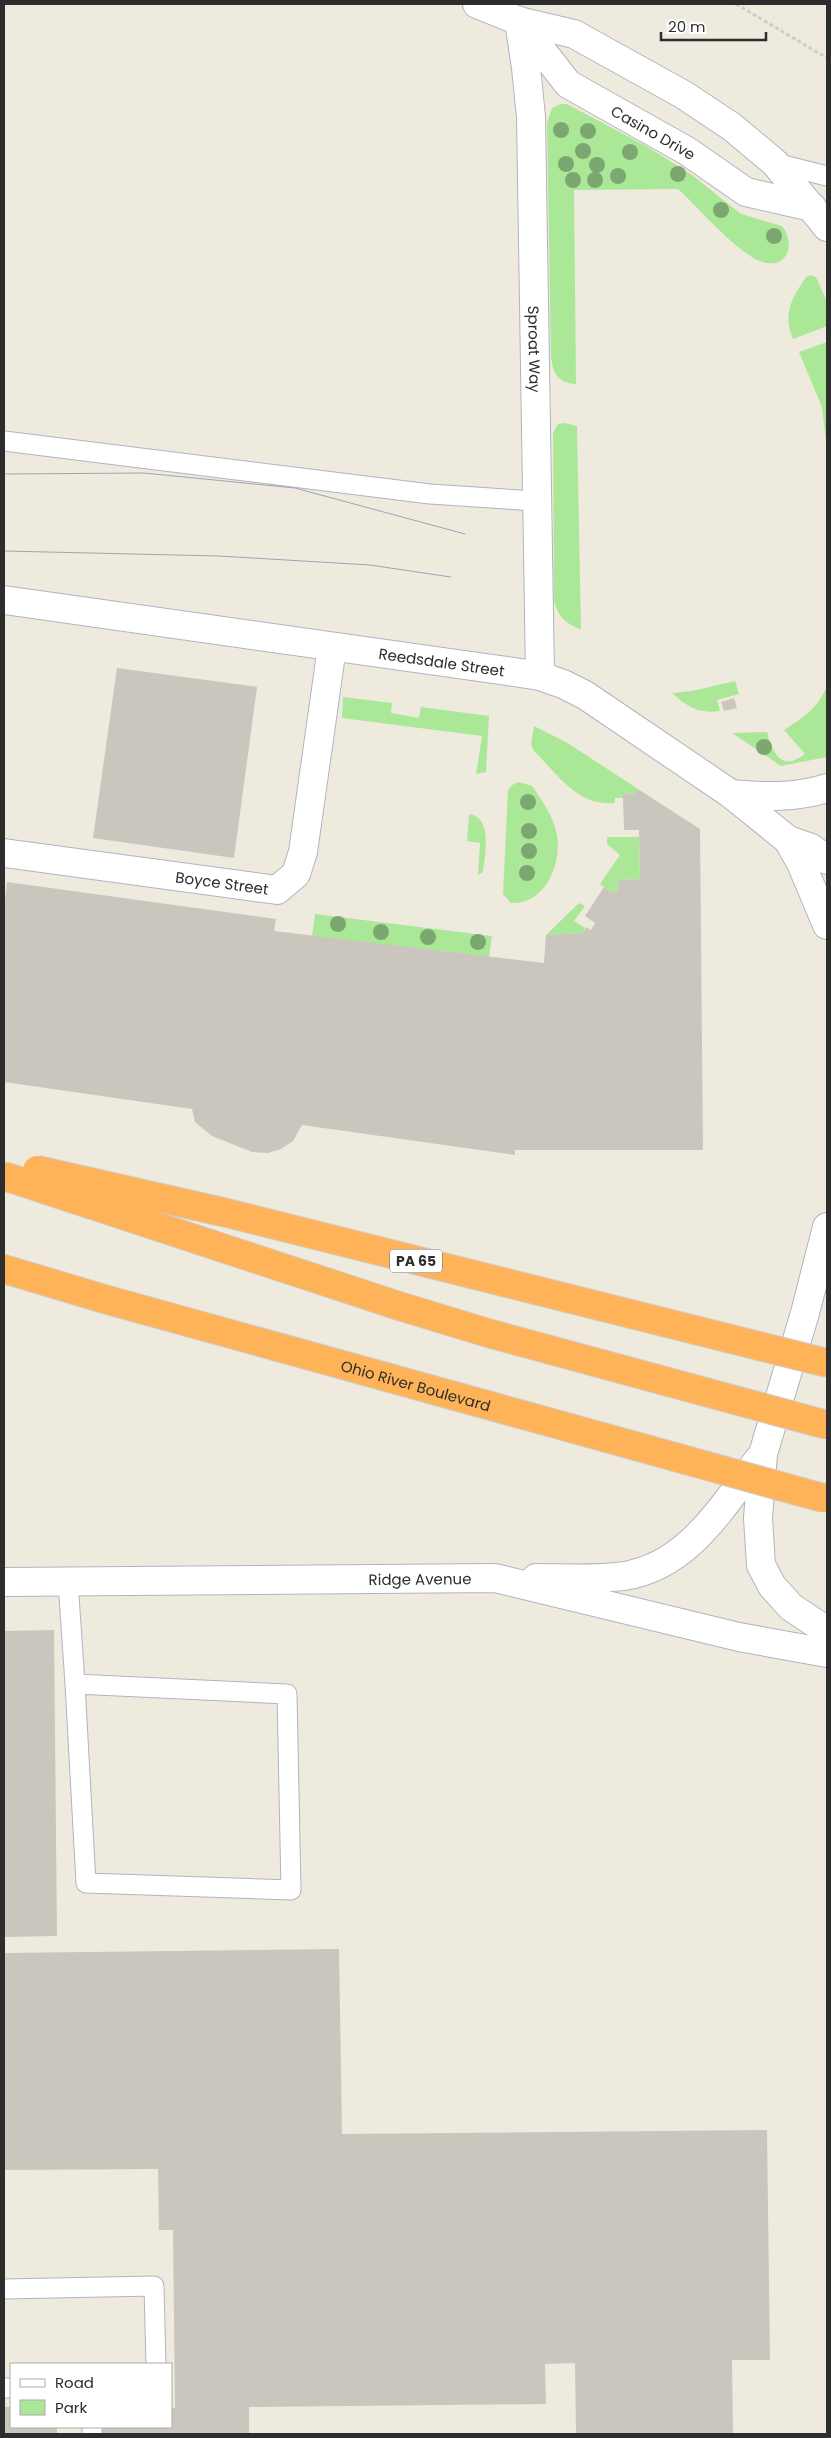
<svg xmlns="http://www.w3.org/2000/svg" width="831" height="2438" viewBox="0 0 831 2438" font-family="Poppins,sans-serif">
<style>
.green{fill:#aae898}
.building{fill:#cac6be}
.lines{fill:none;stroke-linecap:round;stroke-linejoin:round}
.service-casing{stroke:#b2b3c1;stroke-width:21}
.minor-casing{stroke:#b2b3c1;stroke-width:30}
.tertiary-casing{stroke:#b2b3c1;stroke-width:30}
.secondary-casing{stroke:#b2b3c1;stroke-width:30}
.motorway-casing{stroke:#cdcdcd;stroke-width:30}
.path{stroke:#cdcdcd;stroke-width:3;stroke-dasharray:4 2.5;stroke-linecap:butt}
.service{stroke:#fff;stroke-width:19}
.minor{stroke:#fff;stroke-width:28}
.tertiary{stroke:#fff;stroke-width:28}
.secondary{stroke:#fff;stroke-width:28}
.motorway{stroke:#ffb359;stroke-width:28}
.tram{stroke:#a0a1b8;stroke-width:1}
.motorway-bridge-casing{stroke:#cdcdcd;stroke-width:30;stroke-linecap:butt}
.motorway-bridge{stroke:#ffb359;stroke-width:28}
.tree{fill:#7da770}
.labels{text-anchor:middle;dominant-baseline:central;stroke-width:4;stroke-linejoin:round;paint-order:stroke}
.shield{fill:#fff;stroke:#6c6c6c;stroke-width:1}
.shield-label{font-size:14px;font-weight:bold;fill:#2d2d2d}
.street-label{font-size:15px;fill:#2d2d2d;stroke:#fff}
</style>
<rect width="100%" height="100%" fill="#efeade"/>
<g class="green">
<path d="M561,104H567L648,147L692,175L741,214L782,226C795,242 789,267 766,263C742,259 698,207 678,189L574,190L576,384C558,383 553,374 551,357L547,123L552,108Z"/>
<path d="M810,275L816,277L827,302V326L793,339C782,314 792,298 806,277Z"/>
<path d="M827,342V450L822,407L799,352Z"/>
<path d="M565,423L577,426L581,630C565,622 559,619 554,601L553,433L558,424Z"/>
<path d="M735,681L739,694L717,700L720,711C699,714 687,707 672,693L692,691Z"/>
<path d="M827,686V757L781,766L732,733L767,732C773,754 782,772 805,754L784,730C803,718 818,708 827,686Z"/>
<path d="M343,697L392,703L391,713L419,718L421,707L489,716L486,772L476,774L482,736L342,718Z"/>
<path d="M534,726L566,742L638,789L635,794L623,793V798H615V803C577,807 557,773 534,751L531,744Z"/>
<path d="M519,782L532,786C541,799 553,816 556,831C564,861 546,905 511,903L503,894L508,790L512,785Z"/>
<path d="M469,814C493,817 485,855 483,872L478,875L480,843L467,841Z"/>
<path d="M607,837H639L640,879L619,880L618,891L612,893L600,884L620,855L607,844Z"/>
<path d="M579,903L585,906L574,921L585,928L583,933L546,935Z"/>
<path d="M315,914L492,936L489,957L312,936Z"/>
</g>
<g class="building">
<path d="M117,668L257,687L234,858L93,838Z"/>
<path d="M734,698L737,708L724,711L721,702Z"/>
<path d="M638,789L700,829L703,1150H515V1155L302,1125L293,1141L281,1149L268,1153L252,1152L212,1136L195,1122L192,1109L4,1082V909L7,882L276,919L274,931L544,963L546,935L583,933L586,927L591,930L595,923L585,916L604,887L612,893L618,891L619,880L640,879L639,830H624L623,798V793L635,794Z"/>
<path d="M54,1630L57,1936L4,1937V1631Z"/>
<path d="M339,1949L342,2134L767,2130L770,2360H732L733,2434H576L575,2363L545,2364L546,2404L249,2407V2434H101V2427H171V2408H175L173,2230H159L158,2169L4,2170V1953Z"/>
<path d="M4,2407H11V2427H57V2434H4Z"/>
</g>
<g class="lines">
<defs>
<g id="service">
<path d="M775,163L827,176"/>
<path d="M4,441L430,494L536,501"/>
<path d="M68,1581L75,1684L287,1694L291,1890L86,1883L75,1684"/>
<path d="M4,2289L154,2286L156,2364"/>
<path d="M4,2388H11"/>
<path d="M92,2427V2434"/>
</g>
<g id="minor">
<path id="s1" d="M519,21L568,84L687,151L746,192L812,207"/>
<path d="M788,840L811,848L827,860"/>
<path id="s2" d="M4,853L277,890L296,874L303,852L332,647"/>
</g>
<g id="tertiary">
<path id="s3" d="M519,21L526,68L531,117L540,676"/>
</g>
<g id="secondary">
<path d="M477,4L519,21L574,34L684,95L732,127L775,163L827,227"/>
<path id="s4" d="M4,600L500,670L540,676L563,684L585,695L731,794L788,840L801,863L827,925"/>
<path d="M731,794C764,797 795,798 827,788"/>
<path d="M827,1227L805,1313L763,1454L758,1518L761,1565L772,1586L791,1607L827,1631"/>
<path d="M536,1578C565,1578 595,1580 624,1576C689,1566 722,1506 759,1459"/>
<path id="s5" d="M4,1582L495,1578L739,1637L827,1653"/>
</g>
<g id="motorway">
<path id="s6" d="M4,1269L108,1300L675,1457"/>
</g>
</defs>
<use href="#service" class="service-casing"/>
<use href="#minor" class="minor-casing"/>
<use href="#tertiary" class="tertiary-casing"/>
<use href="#secondary" class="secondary-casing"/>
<use href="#motorway" class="motorway-casing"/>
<path class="path" d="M736,4L827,58"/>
<use href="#service" class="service"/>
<use href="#minor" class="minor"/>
<use href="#tertiary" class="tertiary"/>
<use href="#secondary" class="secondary"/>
<use href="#motorway" class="motorway"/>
<g class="tram">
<path d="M4,474L144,473L295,488L465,534"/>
<path d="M4,551L219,556L370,565L451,577"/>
</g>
<defs>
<g id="motorway-bridge">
<path d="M37,1170L227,1213L827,1363"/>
<path d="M4,1176L399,1306L488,1333L827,1425"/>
<path d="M675,1457L823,1498"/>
</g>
</defs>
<use href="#motorway-bridge" class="motorway-bridge-casing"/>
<use href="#motorway-bridge" class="motorway-bridge"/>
</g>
<g class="tree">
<circle cx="561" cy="130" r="8"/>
<circle cx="588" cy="131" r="8"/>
<circle cx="583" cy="151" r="8"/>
<circle cx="630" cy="152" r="8"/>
<circle cx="566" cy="164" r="8"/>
<circle cx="597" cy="165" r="8"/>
<circle cx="678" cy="174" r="8"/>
<circle cx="618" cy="176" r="8"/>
<circle cx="573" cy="180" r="8"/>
<circle cx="595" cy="180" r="8"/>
<circle cx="721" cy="210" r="8"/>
<circle cx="774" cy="236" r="8"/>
<circle cx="764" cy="747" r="8"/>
<circle cx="528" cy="802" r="8"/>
<circle cx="529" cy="831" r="8"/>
<circle cx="529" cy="851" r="8"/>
<circle cx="527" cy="873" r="8"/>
<circle cx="338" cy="924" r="8"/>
<circle cx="381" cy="932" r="8"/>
<circle cx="428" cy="937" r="8"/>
<circle cx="478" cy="942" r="8"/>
</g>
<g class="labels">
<rect class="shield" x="390" y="1249.5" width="52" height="23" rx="4"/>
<g class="shield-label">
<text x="416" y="1261">PA 65</text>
</g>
<g class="street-label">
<text stroke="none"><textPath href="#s1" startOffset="178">Casino Drive</textPath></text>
<text stroke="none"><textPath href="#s3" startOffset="329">Sproat Way</textPath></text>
<text stroke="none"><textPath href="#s4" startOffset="442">Reedsdale Street</textPath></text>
<text stroke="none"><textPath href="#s2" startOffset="220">Boyce Street</textPath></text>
<text stroke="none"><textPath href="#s6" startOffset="428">Ohio River Boulevard</textPath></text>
<text stroke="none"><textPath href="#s5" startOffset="416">Ridge Avenue</textPath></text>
</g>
</g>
<rect width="831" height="2438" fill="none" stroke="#2d2d2d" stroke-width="10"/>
<rect x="10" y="2363" width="162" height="65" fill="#ffffff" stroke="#ababab"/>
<rect x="20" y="2379" width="25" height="8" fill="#ffffff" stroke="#ababab"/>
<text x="55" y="2388" font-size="15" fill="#2d2d2d">Road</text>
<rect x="20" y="2400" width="25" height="15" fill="#aae898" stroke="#ababab"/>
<text x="55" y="2413" font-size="15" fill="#2d2d2d">Park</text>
<path d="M661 32v8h105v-8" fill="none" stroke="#2d2d2d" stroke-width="2.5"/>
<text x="668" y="32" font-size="15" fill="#2d2d2d" stroke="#ffffff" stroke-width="4" paint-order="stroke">20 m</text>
</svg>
